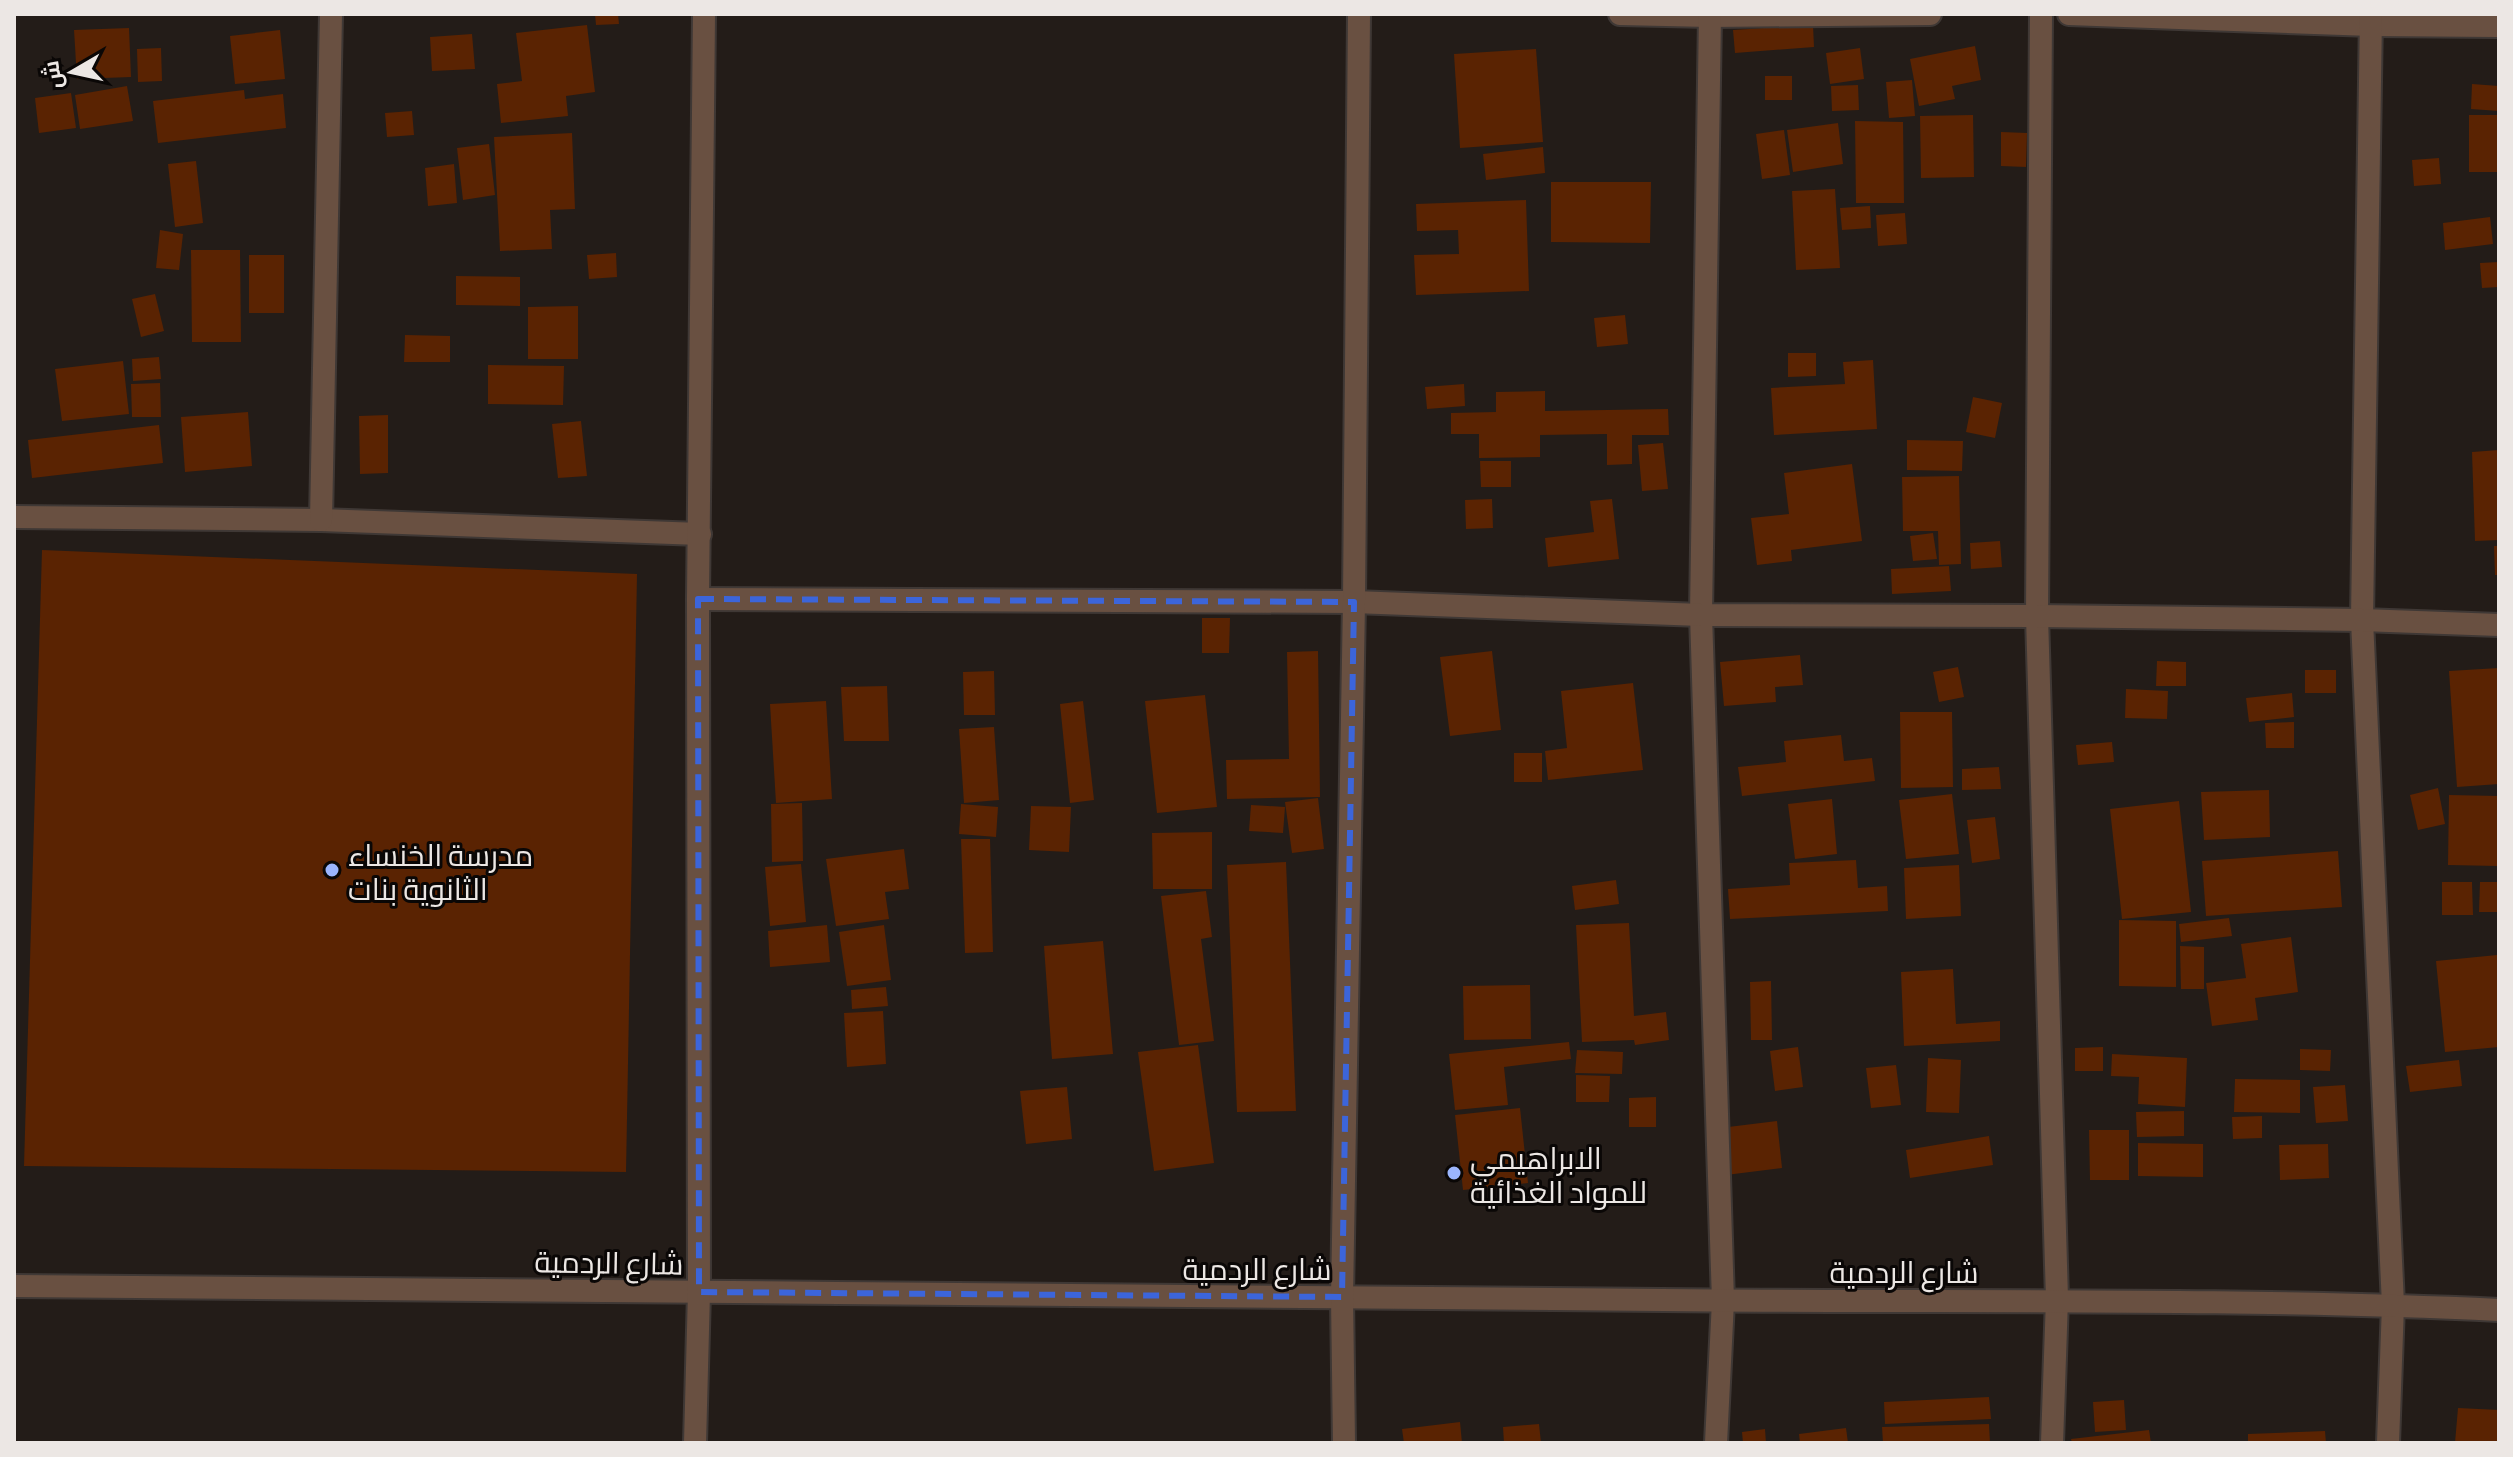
<svg xmlns="http://www.w3.org/2000/svg" width="2513" height="1457" viewBox="0 0 2513 1457" font-family="Commissioner,Cairo,sans-serif">
<style>
.building{fill:#5a2302}
.lines{fill:none;stroke-linecap:round;stroke-linejoin:round}
.minor-casing{stroke:#3f3835;stroke-width:26}
.minor{stroke:#695041;stroke-width:22}
.marked{fill:none;stroke:#3c65da;stroke-width:6;stroke-dasharray:16 10;stroke-linejoin:round}
.poi-dot{fill:#9bb5fd;stroke:#0a0706;stroke-width:3}
.labels{text-anchor:middle;dominant-baseline:central;stroke-width:6;stroke-linejoin:round;paint-order:stroke}
.poi-label{font-size:30px;fill:#ece7e4;stroke:#0a0706;text-anchor:start}
.street-label{font-size:30px;fill:#ece7e4;stroke:#0a0706}
</style>
<rect width="100%" height="100%" fill="#231c18"/>
<g class="building">
<path d="M595,14H618L619,24L596,25Z"/>
<path d="M587,25L595,92L566,96L568,116L501,123L497,84L522,81L516,33Z"/>
<path d="M1813,25L1814,47L1735,53L1733,30Z"/>
<path d="M129,28L131,77L77,79L74,30Z"/>
<path d="M280,30L285,79L235,84L230,36Z"/>
<path d="M472,34L475,69L432,71L430,37Z"/>
<path d="M1975,46L1981,80L1952,86L1955,99L1919,106L1910,59Z"/>
<path d="M161,48L162,81L138,82L137,49Z"/>
<path d="M1860,48L1864,79L1830,84L1826,53Z"/>
<path d="M1536,49L1543,142L1460,148L1454,54Z"/>
<rect x="1765" y="76" width="27" height="24"/>
<path d="M1912,80L1915,116L1889,118L1886,82Z"/>
<path d="M2472,84L2499,86V111L2471,109Z"/>
<path d="M1858,85L1859,110L1832,111L1831,86Z"/>
<path d="M127,86L133,121L80,129L75,95Z"/>
<path d="M244,90L245,99L283,94L286,128L158,143L153,101Z"/>
<path d="M71,93L76,128L39,133L35,98Z"/>
<path d="M412,111L414,135L387,137L385,113Z"/>
<path d="M1973,115L1974,177L1921,178L1920,116Z"/>
<rect x="2469" y="115" width="30" height="57"/>
<path d="M1855,121L1903,122L1904,203H1856Z"/>
<path d="M1838,123L1843,164L1793,172L1787,130Z"/>
<path d="M1784,130L1790,175L1762,179L1756,134Z"/>
<path d="M2001,132L2027,133L2026,167L2001,166Z"/>
<path d="M572,133L575,209L550,210L552,249L500,251L494,137Z"/>
<path d="M489,144L495,195L463,200L457,148Z"/>
<path d="M1543,147L1545,173L1486,180L1483,154Z"/>
<path d="M2439,158L2441,184L2414,186L2412,160Z"/>
<path d="M196,161L203,223L175,227L168,164Z"/>
<path d="M454,164L457,203L428,206L425,168Z"/>
<path d="M1551,182H1651L1650,243L1551,242Z"/>
<path d="M1835,189L1840,268L1796,270L1792,191Z"/>
<path d="M1526,200L1529,291L1416,295L1414,255L1459,254L1458,230L1417,231L1416,204Z"/>
<path d="M1870,206L1871,228L1842,230L1840,208Z"/>
<path d="M1905,213L1907,244L1878,246L1876,215Z"/>
<path d="M2490,217L2493,244L2445,250L2443,223Z"/>
<path d="M160,230L183,234L179,270L156,268Z"/>
<path d="M191,250H240L241,342H192Z"/>
<path d="M616,253L617,277L589,279L587,255Z"/>
<rect x="249" y="255" width="35" height="58"/>
<path d="M2499,262V287L2482,288L2480,263Z"/>
<path d="M456,276L520,277V306L456,305Z"/>
<path d="M155,294L164,331L141,337L132,299Z"/>
<path d="M578,306V359H528V307Z"/>
<path d="M1625,315L1628,344L1597,347L1594,318Z"/>
<path d="M405,335L450,336V362H404Z"/>
<path d="M1788,353H1816V376L1788,377Z"/>
<path d="M159,357L161,379L133,381L132,359Z"/>
<path d="M1873,360L1877,429L1774,435L1771,388L1845,384L1843,362Z"/>
<path d="M123,361L129,414L62,421L55,369Z"/>
<path d="M488,365L564,366L563,405L488,404Z"/>
<path d="M160,383L161,417H132L131,384Z"/>
<path d="M1464,384L1465,406L1427,409L1425,387Z"/>
<path d="M1545,391V411L1668,409L1669,435H1632V464L1607,465V434L1540,435V457L1479,458V434H1451V413L1496,412V392Z"/>
<path d="M1973,397L2002,403L1995,438L1966,432Z"/>
<path d="M248,412L252,466L185,472L181,417Z"/>
<path d="M388,415V473L360,474L359,416Z"/>
<path d="M581,421L587,476L558,478L552,424Z"/>
<path d="M159,425L163,463L32,478L28,440Z"/>
<path d="M1907,440L1963,441L1962,471L1907,470Z"/>
<path d="M1663,443L1668,489L1642,491L1638,445Z"/>
<path d="M2499,450V540L2475,541L2472,452Z"/>
<path d="M1480,461H1511V487H1481Z"/>
<path d="M1852,464L1862,541L1791,550L1792,561L1757,565L1751,518L1789,514L1784,473Z"/>
<path d="M1959,476L1961,564L1939,565L1938,531H1903L1902,477Z"/>
<path d="M1492,499L1493,528L1466,529L1465,500Z"/>
<path d="M1612,499L1619,559L1548,567L1545,538L1594,532L1590,501Z"/>
<path d="M1933,533L1937,559L1913,561L1910,536Z"/>
<path d="M2000,541L2002,567L1971,569L1970,543Z"/>
<path d="M2494,546H2499V575H2495Z"/>
<path d="M42,550L637,574L626,1172L24,1166Z"/>
<path d="M1949,566L1951,591L1892,594L1891,569Z"/>
<path d="M1202,618H1230L1229,653H1202Z"/>
<path d="M1318,651L1320,797L1227,799L1226,760L1289,759L1287,652Z"/>
<path d="M1492,651L1501,730L1450,736L1440,657Z"/>
<path d="M1800,655L1803,685L1775,687L1776,702L1724,706L1720,662Z"/>
<path d="M2157,661L2186,662V686H2156Z"/>
<path d="M1958,667L1964,697L1939,702L1933,672Z"/>
<path d="M2499,668V784L2457,787L2449,671Z"/>
<rect x="2305" y="670" width="31" height="23"/>
<path d="M994,671L995,715H964L963,672Z"/>
<path d="M1633,683L1643,770L1548,780L1545,751L1567,748L1561,691Z"/>
<path d="M887,686L889,741H844L841,687Z"/>
<path d="M2126,689L2168,691L2167,719L2125,718Z"/>
<path d="M2292,693L2294,717L2249,722L2246,698Z"/>
<path d="M1205,695L1217,807L1157,813L1145,701Z"/>
<path d="M826,701L832,799L776,803L770,704Z"/>
<path d="M1083,701L1094,800L1070,803L1060,704Z"/>
<path d="M1900,712H1952L1953,787L1901,788Z"/>
<path d="M2294,722V748H2266L2265,723Z"/>
<path d="M994,727L999,800L964,803L959,729Z"/>
<path d="M1841,735L1844,761L1872,758L1875,781L1742,796L1738,767L1786,762L1784,741Z"/>
<path d="M2112,742L2114,762L2078,765L2076,745Z"/>
<rect x="1514" y="753" width="28" height="29"/>
<path d="M1999,767L2001,789L1962,790V769Z"/>
<path d="M2438,788L2445,824L2418,830L2410,795Z"/>
<path d="M2269,790L2270,837L2204,840L2201,792Z"/>
<path d="M1952,794L1959,854L1906,859L1899,800Z"/>
<path d="M2449,795L2499,796L2498,866L2448,865Z"/>
<path d="M1318,798L1324,849L1292,853L1285,802Z"/>
<path d="M1832,799L1837,854L1795,859L1788,804Z"/>
<path d="M2179,801L2191,912L2122,919L2110,809Z"/>
<path d="M802,803L803,861L772,862L771,804Z"/>
<path d="M961,804L998,807L996,837L959,834Z"/>
<path d="M1251,805L1285,807L1283,833L1249,831Z"/>
<path d="M1031,806L1071,807L1069,852L1029,850Z"/>
<path d="M1995,817L2000,859L1972,863L1967,820Z"/>
<path d="M1212,832V889H1153L1152,833Z"/>
<path d="M961,839H990L993,952L965,953Z"/>
<path d="M904,849L909,889L885,892L889,919L836,926L826,859Z"/>
<path d="M2338,851L2342,907L2206,916L2202,861Z"/>
<path d="M1856,860L1858,888L1887,886L1888,911L1730,919L1728,889L1790,885L1789,863Z"/>
<path d="M1286,862L1296,1111L1237,1112L1227,865Z"/>
<path d="M801,864L806,922L770,926L765,867Z"/>
<path d="M1959,865L1961,916L1906,919L1904,868Z"/>
<path d="M1616,880L1619,904L1575,910L1572,886Z"/>
<path d="M2442,882H2472L2473,915H2442Z"/>
<path d="M2480,882H2499V912H2479Z"/>
<path d="M1206,891L1212,937L1201,939L1214,1041L1179,1045L1161,896Z"/>
<path d="M2229,918L2232,936L2181,942L2179,924Z"/>
<path d="M2119,920L2176,921V987L2119,986Z"/>
<path d="M1629,923L1634,1016L1666,1012L1669,1040L1635,1045L1634,1040L1582,1042L1576,925Z"/>
<path d="M827,925L830,962L770,967L768,931Z"/>
<path d="M884,925L891,980L847,986L839,932Z"/>
<path d="M2291,937L2298,992L2255,998L2258,1020L2212,1026L2206,983L2246,978L2241,944Z"/>
<path d="M1103,941L1113,1054L1052,1059L1044,946Z"/>
<path d="M2180,946L2204,947V989H2181Z"/>
<path d="M2497,955L2499,1047L2445,1052L2436,961Z"/>
<path d="M1953,969L1956,1024L2000,1021V1041L1904,1046L1901,972Z"/>
<path d="M1771,981L1772,1040H1751L1750,982Z"/>
<path d="M1530,985L1531,1039L1464,1040L1463,986Z"/>
<path d="M886,987L888,1006L852,1009L851,990Z"/>
<path d="M883,1011L886,1064L847,1067L844,1013Z"/>
<path d="M1569,1042L1571,1059L1504,1067L1508,1105L1455,1110L1449,1054Z"/>
<path d="M1198,1045L1214,1163L1154,1171L1138,1052Z"/>
<path d="M1798,1047L1803,1087L1775,1091L1770,1051Z"/>
<path d="M2103,1047V1071H2075V1048Z"/>
<path d="M2300,1049L2331,1050L2330,1071L2300,1070Z"/>
<path d="M1577,1050L1623,1052L1622,1074L1575,1073Z"/>
<path d="M2112,1054L2187,1058L2185,1107L2138,1104L2139,1077L2111,1076Z"/>
<path d="M1928,1058L1961,1060L1959,1113L1926,1112Z"/>
<path d="M2459,1060L2462,1086L2410,1092L2406,1066Z"/>
<path d="M1896,1065L1901,1105L1871,1108L1866,1068Z"/>
<path d="M1576,1075L1610,1076L1609,1102H1576Z"/>
<path d="M2235,1079L2300,1080V1113L2234,1112Z"/>
<path d="M2345,1085L2348,1121L2316,1123L2313,1087Z"/>
<path d="M1067,1087L1072,1139L1026,1144L1020,1091Z"/>
<path d="M1656,1097V1127H1629V1098Z"/>
<path d="M1520,1108L1528,1183L1463,1190L1455,1115Z"/>
<path d="M2184,1111V1136L2137,1137L2136,1112Z"/>
<path d="M2262,1116V1138L2233,1139L2232,1117Z"/>
<path d="M1777,1121L1782,1168L1726,1175L1720,1128Z"/>
<path d="M2089,1130H2129V1180H2090Z"/>
<path d="M1989,1136L1993,1165L1910,1178L1906,1150Z"/>
<path d="M2138,1143L2203,1144V1177L2138,1176Z"/>
<path d="M2328,1144L2329,1178L2280,1180L2279,1145Z"/>
<path d="M1989,1397L1991,1419L1885,1424L1884,1402Z"/>
<path d="M2124,1400L2126,1430L2095,1432L2093,1402Z"/>
<path d="M2458,1408L2499,1410V1443H2455Z"/>
<path d="M1460,1422L1462,1443H1404L1402,1429Z"/>
<path d="M1539,1424L1541,1443H1504L1503,1427Z"/>
<path d="M1989,1424L1990,1443H1883L1882,1427Z"/>
<path d="M1846,1428L1848,1443H1800L1799,1434Z"/>
<path d="M1765,1429L1766,1443H1743L1742,1432Z"/>
<path d="M2149,1430L2151,1443H2072L2071,1439Z"/>
<path d="M2325,1431L2326,1443H2248V1434Z"/>
</g>
<g class="lines">
<defs>
<g id="minor">
<path d="M1620,14L1710,16L1930,14"/>
<path d="M1710,14L1701,615L1723,1301L1716,1443"/>
<path d="M2041,14L2037,616L2057,1299L2052,1443"/>
<path d="M2069,14L2371,25L2499,26"/>
<path d="M2371,14L2362,620L2393,1305L2388,1443"/>
<path d="M14,517L321,520L700,534"/>
<path d="M321,520L331,14"/>
<path d="M698,599L1354,602L1701,615L2037,616L2362,620L2499,625"/>
<path d="M14,1286C563,1291 1113,1295 1662,1300C1941,1303 2220,1297 2499,1310"/>
<path d="M695,1443L699,1292L698,599L704,14"/>
<path d="M1344,1443L1342,1297L1354,602L1359,14"/>
</g>
</defs>
<use href="#minor" class="minor-casing"/>
<use href="#minor" class="minor"/>
</g>
<path class="marked" d="M698,599L1354,602L1342,1297L699,1292Z"/>
<g class="poi-dot">
<circle cx="332" cy="870" r="8"/>
<circle cx="1454" cy="1173" r="8"/>
</g>
<g class="labels">
<g class="poi-label">
<text x="348" y="853">مدرسة الخنساء<tspan x="348" dy="34">الثانوية بنات</tspan></text>
<text x="1470" y="1156">الابراهيمي<tspan x="1470" dy="34">للمواد الغذائية</tspan></text>
</g>
<g class="street-label">
<text transform="translate(609 1261) rotate(1)">شارع الردمية</text>
<text x="1257" y="1267">شارع الردمية</text>
<text x="1904" y="1270">شارع الردمية</text>
</g>
</g>
<rect width="2513" height="1457" fill="none" stroke="#ece7e4" stroke-width="32"/>
<g transform="translate(72 72) rotate(261)" stroke="#0a0706" stroke-width="6" paint-order="stroke">
<path d="M0-6L14 30L0 20L-14 30Z" fill="#ece7e4"/>
<text y="-12" font-size="22" font-weight="bold" text-anchor="middle" fill="#ece7e4">ش</text>
</g>
</svg>
